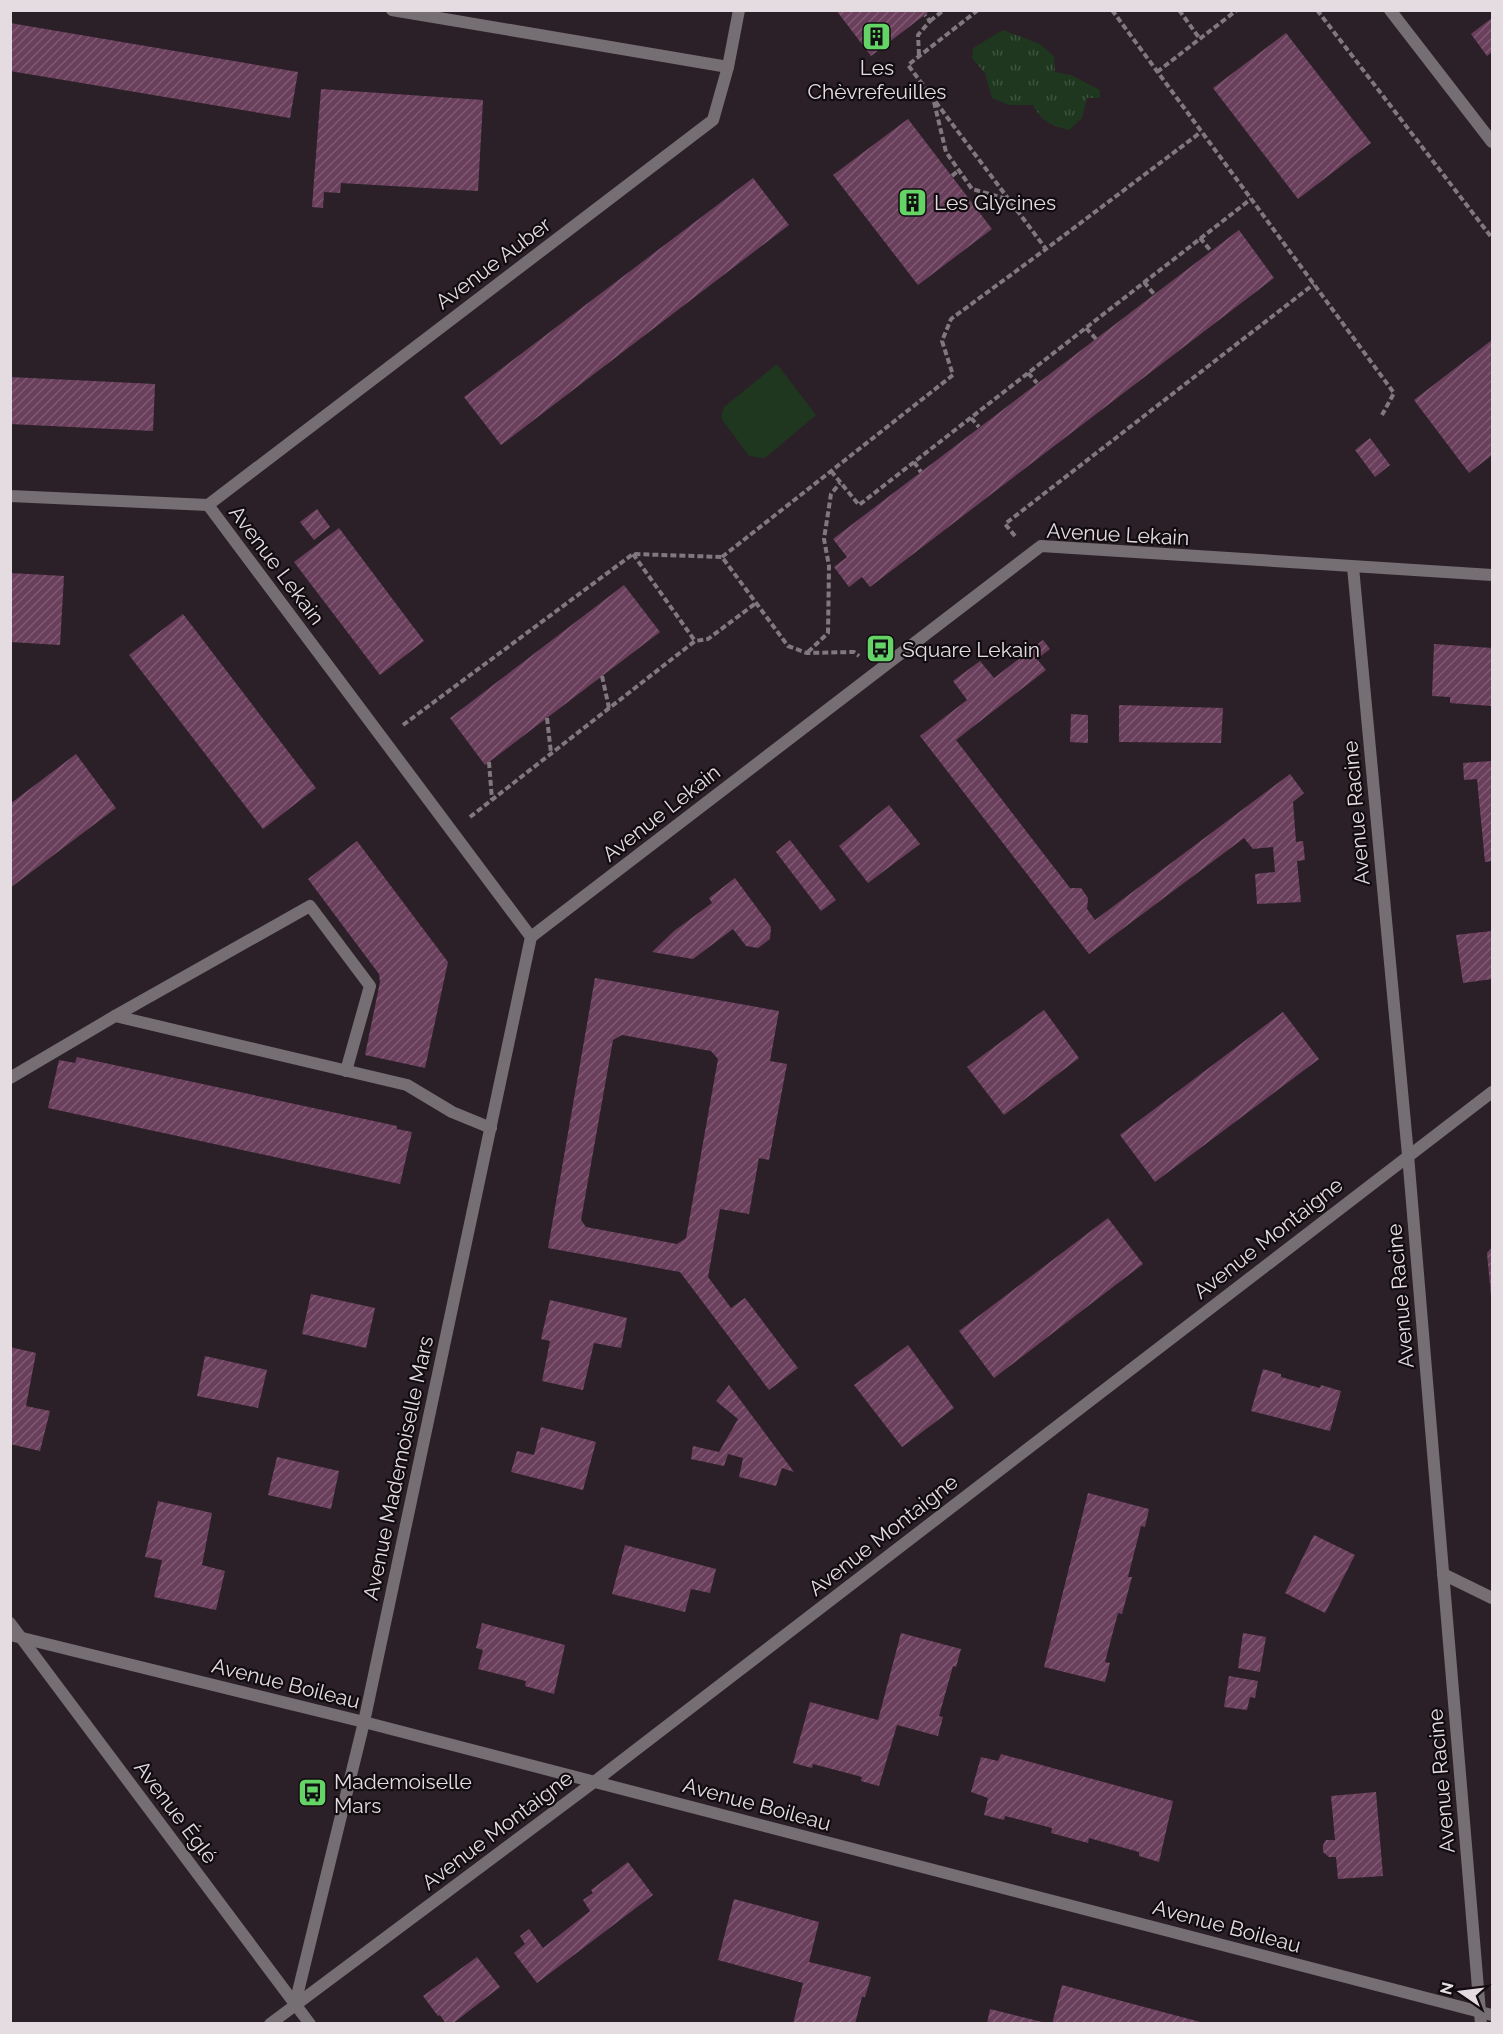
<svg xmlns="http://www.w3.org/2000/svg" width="1503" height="2034" viewBox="0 0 1503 2034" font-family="Raleway,sans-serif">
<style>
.park{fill:url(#park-tufts)}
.garden{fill:#1e371e}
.building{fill:url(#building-hatch);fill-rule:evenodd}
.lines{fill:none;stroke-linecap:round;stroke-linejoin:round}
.path{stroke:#81777e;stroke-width:4;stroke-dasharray:6 3;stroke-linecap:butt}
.lane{stroke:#756f73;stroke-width:12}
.street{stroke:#756f73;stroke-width:12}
.labels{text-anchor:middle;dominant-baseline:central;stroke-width:4.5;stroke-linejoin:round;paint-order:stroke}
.poi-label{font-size:21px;fill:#e4dce1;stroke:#110c0f;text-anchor:start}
.street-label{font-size:21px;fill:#e4dce1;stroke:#110c0f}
</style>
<defs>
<pattern id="park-tufts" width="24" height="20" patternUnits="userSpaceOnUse" patternTransform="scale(1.5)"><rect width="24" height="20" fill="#1e371e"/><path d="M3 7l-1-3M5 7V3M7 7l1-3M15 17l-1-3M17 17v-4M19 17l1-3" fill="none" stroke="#3f533e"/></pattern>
<pattern id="building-hatch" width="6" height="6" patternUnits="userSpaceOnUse" patternTransform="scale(1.5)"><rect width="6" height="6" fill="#6a3f5c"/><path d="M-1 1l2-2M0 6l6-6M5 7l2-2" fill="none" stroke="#7f5a73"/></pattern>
</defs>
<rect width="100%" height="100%" fill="#2c2028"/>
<path class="park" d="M1003,30L1040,44L1054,56L1055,72L1071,75L1100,90V98H1087L1082,118L1069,130C1052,126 1041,121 1033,105H1009L992,98L985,73L972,58L973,48Z"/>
<path class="garden" d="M777,364L816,415L765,458L749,456L721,418L724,407Z"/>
<g class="building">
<path d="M836,10H931L871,56Z"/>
<path d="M1492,18V52L1487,56L1471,34Z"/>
<path d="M10,23L298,72L290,118L10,71Z"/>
<path d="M1286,33L1371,143L1298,199L1213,88Z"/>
<path d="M321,89L483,100L478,191L341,183L340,193L324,192L323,208L312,207Z"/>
<path d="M908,119L992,229L918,285L833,175Z"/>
<path d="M753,178L789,225L501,445L464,397Z"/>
<path d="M1239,230L1274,278L870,587L862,577L849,587L834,567L847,557L833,539Z"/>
<path d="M1492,340V455L1469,473L1414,400Z"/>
<path d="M10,377L155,384L153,431L10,424Z"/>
<path d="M1370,438L1390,465L1375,477L1355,450Z"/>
<path d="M317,509L330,527L314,540L300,522Z"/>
<path d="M339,528L424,641L380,675L294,562Z"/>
<path d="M10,573L64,576L60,645L10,642Z"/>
<path d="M624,585L660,632L485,765L450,718Z"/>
<path d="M183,614L316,788L263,829L129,655Z"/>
<path d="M1043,640L1050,649L1037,659L1046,670L956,740L1070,888H1081L1088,898L1087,909L1095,920L1290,774L1304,793L1293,802L1296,842L1303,841L1305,860L1297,861L1301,902L1257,904L1255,874L1275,872L1273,847L1253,849L1244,838L1089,954L920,736L967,700L953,681L980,661L994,678Z"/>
<path d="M1434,644L1492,648V706L1450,703V697L1432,696Z"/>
<path d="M1119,705L1223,708L1221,743L1119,742Z"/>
<path d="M1071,714L1088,715V743L1070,742Z"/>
<path d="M76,754L116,808L10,888V804Z"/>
<path d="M1492,761V861L1485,862L1477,779L1464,780L1463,763Z"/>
<path d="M889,805L920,844L868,883L839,846Z"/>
<path d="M790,840L836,900L821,911L776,852Z"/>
<path d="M357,841L448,962L425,1068L365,1055L380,982L379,974L308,879Z"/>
<path d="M735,878L771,927L770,939L758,948L746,946L733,929L693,959L652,952L674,931L712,903L709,898Z"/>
<path d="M1492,931V979L1463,983L1456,935Z"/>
<path d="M595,978L779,1011L770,1061L787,1064L769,1160L759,1158L749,1214L720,1209L708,1277L731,1308L745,1298L798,1368L769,1390L680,1272L548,1248ZM622,1035L711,1051L718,1059L686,1238L677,1244L586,1227L581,1220L613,1040Z"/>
<path d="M1044,1010L1079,1058L1004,1115L967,1067Z"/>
<path d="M1283,1012L1319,1059L1155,1182L1120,1135Z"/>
<path d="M77,1057L397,1126V1129L412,1132L400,1184L48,1108L59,1060L75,1063Z"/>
<path d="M1108,1218L1143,1264L994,1378L959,1331Z"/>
<path d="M1492,1247V1296H1491L1487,1253Z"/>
<path d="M311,1294L375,1308L366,1348L302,1334Z"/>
<path d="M550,1300L627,1318L621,1348L594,1343L583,1390L542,1381L550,1341L541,1339Z"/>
<path d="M908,1345L954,1408L902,1447L854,1385Z"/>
<path d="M10,1347L36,1353L26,1406L50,1411L40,1451L10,1444Z"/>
<path d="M205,1356L267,1370L258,1408L197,1396Z"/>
<path d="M1263,1369L1281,1374V1377L1320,1388L1321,1385L1341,1391L1330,1431L1251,1411Z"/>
<path d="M729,1385L794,1472L782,1468L776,1486L739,1477L743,1458L728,1454L724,1466L691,1459L693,1446L719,1452L738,1419L716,1401Z"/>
<path d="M541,1427L596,1442L583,1490L511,1472L517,1451L534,1455Z"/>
<path d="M277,1457L339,1471L331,1509L268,1495Z"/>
<path d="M1088,1493L1149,1509L1145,1527L1141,1526L1128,1577H1132L1122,1614L1118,1613L1105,1662L1110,1663L1105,1682L1044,1667Z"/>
<path d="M158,1501L212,1513L202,1565L225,1571L216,1610L154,1597L162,1560L145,1557Z"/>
<path d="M1314,1535L1355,1555L1325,1613L1285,1593Z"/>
<path d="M625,1545L716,1569L710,1593L691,1589L685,1612L612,1594Z"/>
<path d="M482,1623L565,1645L554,1694L525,1686L526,1681L478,1669L483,1650L476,1648Z"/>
<path d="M901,1633L961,1649L956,1667L953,1666L939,1716L943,1717L938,1736L897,1725L879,1786L861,1781L862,1777L813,1764L812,1768L793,1763L810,1702L878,1720Z"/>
<path d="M1243,1633L1266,1637L1260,1672L1238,1668Z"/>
<path d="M1229,1676L1258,1681L1255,1698L1250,1697L1247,1710L1224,1707Z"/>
<path d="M1001,1754L1173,1801L1159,1862L1139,1856V1852L1089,1838L1088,1843L1051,1833L1052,1828L1005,1816L1004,1820L984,1815L988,1798L971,1792L981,1757L998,1761Z"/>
<path d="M1376,1792L1383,1876L1338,1879L1336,1857H1329L1323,1852V1845L1326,1840H1335L1331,1796Z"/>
<path d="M628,1862L653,1895L537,1983L514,1953L525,1944L520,1936L529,1929L543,1948L590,1911L583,1900L593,1893L591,1890Z"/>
<path d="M734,1899L819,1922L809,1962L871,1977L865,1997H862L855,2024H793L803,1983L718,1960Z"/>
<path d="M477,1957L500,1987L452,2024H446L440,2015L438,2016L423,1996Z"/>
<path d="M1062,1985L1204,2023V2024H1052Z"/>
<path d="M990,2009L1046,2023V2024H987Z"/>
</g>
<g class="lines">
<g class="path">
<path d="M978,10L908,65L1046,249L1201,132"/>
<path d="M1112,10L1394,393L1382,415"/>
<path d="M1179,10L1200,39"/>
<path d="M1317,10L1492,238"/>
<path d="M930,21L944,10"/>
<path d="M919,55L918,35L930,21L925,15"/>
<path d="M1157,72L1237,10"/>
<path d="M934,102L946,152L972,189L1007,199"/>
<path d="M952,176L959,170"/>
<path d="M1200,238L1211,251"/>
<path d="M1144,282L1154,294"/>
<path d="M1086,328L1096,339"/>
<path d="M1028,373L1037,383"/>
<path d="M971,418L979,427"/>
<path d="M914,462L921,472"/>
<path d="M831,471L859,505L1251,199"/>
<path d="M1015,536L1005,524L1314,284"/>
<path d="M633,554L695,641"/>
<path d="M722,557L953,375L942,341L951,319L1046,249"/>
<path d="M808,652L828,633L829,566L824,539L831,494L840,483"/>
<path d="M602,676L609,708"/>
<path d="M547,718L551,753"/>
<path d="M403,725L633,554L722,557L788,646L807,653L854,652L859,656"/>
<path d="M489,762L492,800"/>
<path d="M470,817L695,641L708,639L756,603"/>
</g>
<g class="lane">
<path d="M115,1016L310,906L370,986L346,1071"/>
<path d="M10,1078L115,1016L407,1085L452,1112L491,1128"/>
</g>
<g class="street">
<path d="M392,10L728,67"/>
<path d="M1390,10L1492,142"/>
<path d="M10,496L208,505L531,937"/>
<path d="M208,505L713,120L728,67L739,10"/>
<path d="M1353,567L1408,1155L1481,2024"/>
<path d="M531,937L1041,546L1492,575"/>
<path d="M1443,1574L1492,1598"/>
<path d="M10,1623L310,2024"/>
<path d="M10,1635L364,1722L1492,2015"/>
<path d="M295,2004L364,1722L531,937"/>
<path d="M270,2024L594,1782L1492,1092"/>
</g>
</g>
<defs>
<symbol id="building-square" viewBox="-11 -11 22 22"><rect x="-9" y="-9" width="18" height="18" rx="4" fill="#65d467" stroke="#110c0f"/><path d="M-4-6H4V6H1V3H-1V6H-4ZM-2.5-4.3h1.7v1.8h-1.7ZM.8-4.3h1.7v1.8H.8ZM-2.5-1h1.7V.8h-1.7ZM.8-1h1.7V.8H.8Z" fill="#111"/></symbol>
<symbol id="bus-square" viewBox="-11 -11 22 22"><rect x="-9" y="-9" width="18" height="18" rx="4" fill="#65d467" stroke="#110c0f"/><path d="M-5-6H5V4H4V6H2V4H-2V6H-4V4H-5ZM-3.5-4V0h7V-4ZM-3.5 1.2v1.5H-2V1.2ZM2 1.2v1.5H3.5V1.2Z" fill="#111"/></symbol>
</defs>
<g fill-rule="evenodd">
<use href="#building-square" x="860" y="20" width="33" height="33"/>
<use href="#building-square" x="896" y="186" width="33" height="33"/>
<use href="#bus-square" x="864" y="632" width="33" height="33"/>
<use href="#bus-square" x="296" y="1776" width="33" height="33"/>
</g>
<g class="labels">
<g class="poi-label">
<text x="877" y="67" text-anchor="middle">Les<tspan x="877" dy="24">Chèvrefeuilles</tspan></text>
<text x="934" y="202">Les Glycines</text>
<text x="902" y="649">Square Lekain</text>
<text x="334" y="1781">Mademoiselle<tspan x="334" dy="24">Mars</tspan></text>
</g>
<g class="street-label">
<text transform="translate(493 263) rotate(-37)">Avenue Auber</text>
<text transform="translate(1118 534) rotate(3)">Avenue Lekain</text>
<text transform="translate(277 565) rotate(53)">Avenue Lekain</text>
<text transform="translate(661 813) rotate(-38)">Avenue Lekain</text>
<text transform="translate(1356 813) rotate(-95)">Avenue Racine</text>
<text transform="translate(1268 1238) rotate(-38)">Avenue Montaigne</text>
<text transform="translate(1400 1296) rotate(-95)">Avenue Racine</text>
<text transform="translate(398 1468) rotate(-78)">Avenue Mademoiselle Mars</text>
<text transform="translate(883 1535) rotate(-38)">Avenue Montaigne</text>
<text transform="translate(286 1683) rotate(14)">Avenue Boileau</text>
<text transform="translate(1441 1781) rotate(-95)">Avenue Racine</text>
<text transform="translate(757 1804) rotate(15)">Avenue Boileau</text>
<text transform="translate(176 1812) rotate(53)">Avenue Églé</text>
<text transform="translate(497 1830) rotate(-37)">Avenue Montaigne</text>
<text transform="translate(1227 1926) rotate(15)">Avenue Boileau</text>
</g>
</g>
<rect width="1503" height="2034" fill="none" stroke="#e4dce1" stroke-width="24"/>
<g transform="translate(1461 1992) rotate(284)" stroke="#110c0f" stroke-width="4.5" paint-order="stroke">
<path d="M0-4.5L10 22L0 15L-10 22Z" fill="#e4dce1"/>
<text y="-9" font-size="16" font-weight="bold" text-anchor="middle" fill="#e4dce1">N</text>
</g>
</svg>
